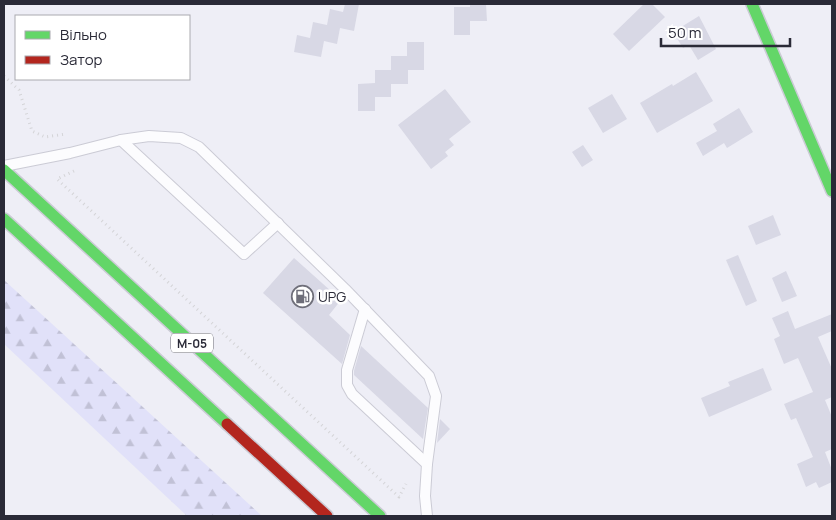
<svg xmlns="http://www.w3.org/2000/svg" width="836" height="520" viewBox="0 0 836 520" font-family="Manrope,sans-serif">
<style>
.forest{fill:url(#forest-firs)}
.building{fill:#d8d8e5}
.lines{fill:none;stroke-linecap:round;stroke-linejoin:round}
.lane-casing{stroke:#cbcbd5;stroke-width:12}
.fast-casing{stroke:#cbcbd5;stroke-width:14}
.jam-casing{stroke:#cbcbd5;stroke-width:14}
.path{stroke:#d4d4d7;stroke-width:3;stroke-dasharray:1 4;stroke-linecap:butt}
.lane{stroke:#fcfcfe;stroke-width:10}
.fast{stroke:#63d668;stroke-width:11}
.jam{stroke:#b3261e;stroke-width:11}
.labels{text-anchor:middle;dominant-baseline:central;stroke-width:5;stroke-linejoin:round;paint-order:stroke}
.shield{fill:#fff;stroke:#6a6a73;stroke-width:1}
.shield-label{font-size:12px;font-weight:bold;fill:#2a2a37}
.poi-label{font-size:14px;fill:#2a2a37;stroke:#fff;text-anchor:start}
</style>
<defs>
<pattern id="forest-firs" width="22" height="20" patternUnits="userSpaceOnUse" patternTransform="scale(1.25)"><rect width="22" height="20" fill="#e1e1f9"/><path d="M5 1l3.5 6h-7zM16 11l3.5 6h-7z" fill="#c1c1d6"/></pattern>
</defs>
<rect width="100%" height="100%" fill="#eeeef6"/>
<path class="forest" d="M4,280L262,516H187L4,344Z"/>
<g class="building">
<path d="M345,4H359L354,31L340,28L337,44L324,41L321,57L294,52L297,35L310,38L313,22L327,25L330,9L343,12Z"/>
<path d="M470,4H486L487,21H470V35H454V7H470Z"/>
<path d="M644,4H652L665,17L629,51L613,34Z"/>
<path d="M699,16L716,49L698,60L689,45L683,48L673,32Z"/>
<path d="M407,42H424V70H408V84H391V97H375V111H358V84L375,83V70H391V56H407Z"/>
<path d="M696,72L713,101L657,133L640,103L672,84L673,86Z"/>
<path d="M445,89L471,122L449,139L454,145L445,152L448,156L431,169L398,125Z"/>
<path d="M612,94L627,119L603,133L588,108Z"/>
<path d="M739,108L753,132L727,148L724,143L703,156L696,143L717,131L713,124Z"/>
<path d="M583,145L593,160L582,167L572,152Z"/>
<path d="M773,215L781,235L756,245L748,226Z"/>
<path d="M738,255L757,301L746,306L726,260Z"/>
<path d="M294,258L341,300L329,315L350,335L342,364L263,293Z"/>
<path d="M786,271L797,296L782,302L772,278Z"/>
<path d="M788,311L795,329L832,314V331L818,337L832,369V397L825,400L832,417V449L825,452L832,470V482L819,488L816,482L806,487L797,464L813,457L796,418L791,420L784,404L813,392L798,358L784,364L774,339L780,336L772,318Z"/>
<path d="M361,346L428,408L423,439L354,375V371Z"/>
<path d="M763,368L772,390L709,417L701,398L730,386L728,382Z"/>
<path d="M440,419L450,429L437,443Z"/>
</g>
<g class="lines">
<defs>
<g id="lane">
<path d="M121,140L244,254L278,223"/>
<path d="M4,166L70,153L121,140L149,136L181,138L199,147L345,289L429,376L436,396L427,464L425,496L427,516"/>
<path d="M365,309L347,370V385L352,394L427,464"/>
</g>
<g id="fast">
<path d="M752,4L832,191"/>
<path d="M4,170L380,516"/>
<path d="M4,219L227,424"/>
</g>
<path id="jam" d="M227,424L327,516"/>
</defs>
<use href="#lane" class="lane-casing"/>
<use href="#fast" class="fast-casing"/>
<use href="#jam" class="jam-casing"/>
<g class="path">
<path d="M4,76L19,90L32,131L45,137L66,134"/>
<path d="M74,171L57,179L399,497L406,484"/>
</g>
<use href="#lane" class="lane"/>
<use href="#fast" class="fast"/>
<use href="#jam" class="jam"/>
</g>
<defs>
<symbol id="fuel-ring" viewBox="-11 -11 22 22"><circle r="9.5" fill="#fff" stroke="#6f6f7a" stroke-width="1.5"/><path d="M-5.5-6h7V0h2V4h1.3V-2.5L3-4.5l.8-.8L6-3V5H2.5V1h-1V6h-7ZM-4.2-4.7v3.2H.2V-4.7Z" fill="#6f6f7a"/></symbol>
</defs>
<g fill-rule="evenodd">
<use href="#fuel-ring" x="290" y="284" width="25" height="25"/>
</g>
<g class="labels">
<rect class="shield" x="171" y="333.5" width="42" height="19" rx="4"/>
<g class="shield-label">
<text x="192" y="343">М-05</text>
</g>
<g class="poi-label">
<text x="318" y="296">UPG</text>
</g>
</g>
<rect width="836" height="520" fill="none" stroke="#2a2a37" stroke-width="10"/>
<rect x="15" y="15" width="175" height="65" fill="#ffffff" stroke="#aaaaaf"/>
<rect x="25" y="31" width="25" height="8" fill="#63d668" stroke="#aaaaaf"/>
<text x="60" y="40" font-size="15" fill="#2a2a37">Вільно</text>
<rect x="25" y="56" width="25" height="8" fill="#b3261e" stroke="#aaaaaf"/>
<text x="60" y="65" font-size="15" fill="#2a2a37">Затор</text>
<path d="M661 38v8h129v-8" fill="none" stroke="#2a2a37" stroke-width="2.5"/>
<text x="668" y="38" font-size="15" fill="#2a2a37" stroke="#ffffff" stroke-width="4" paint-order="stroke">50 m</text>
</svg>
